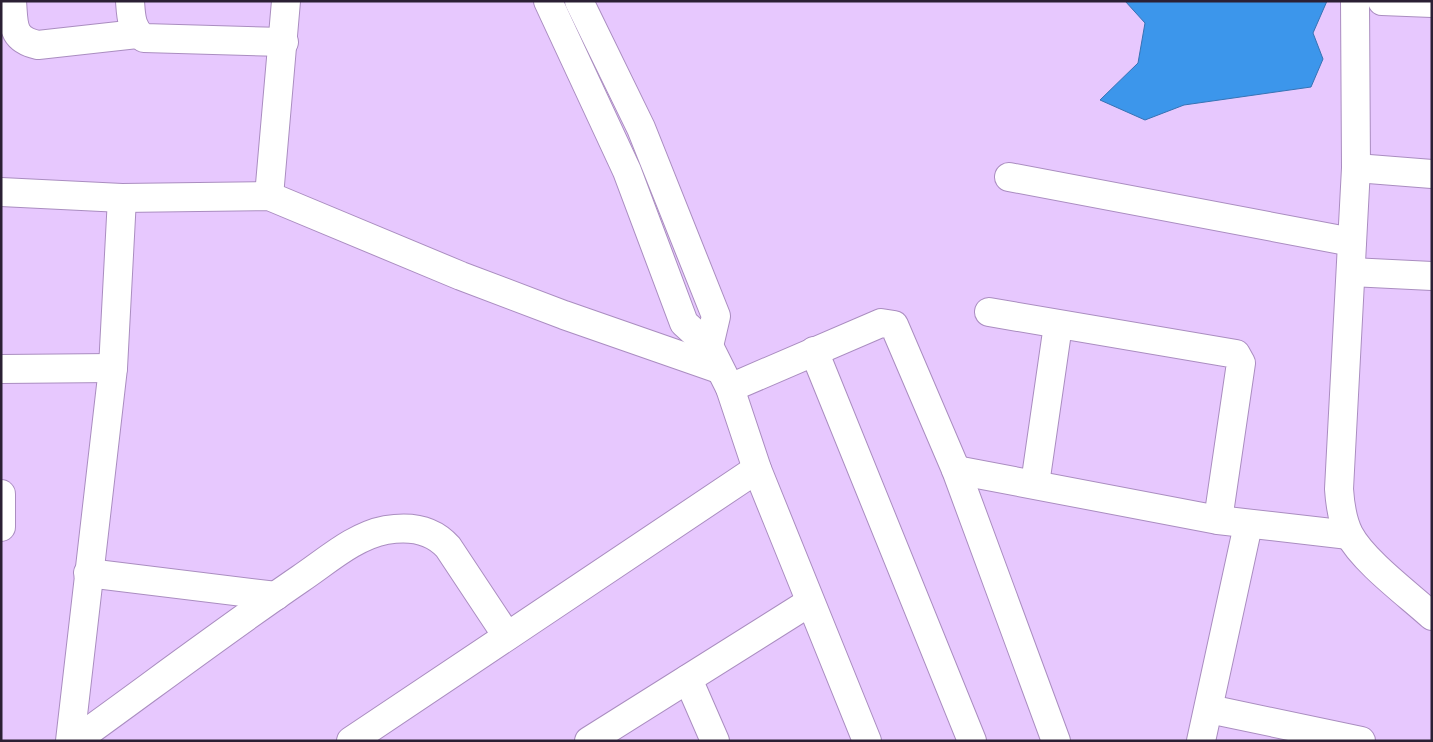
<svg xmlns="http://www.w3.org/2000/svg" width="1433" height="742" viewBox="0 0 1433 742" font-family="Quicksand,sans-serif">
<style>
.water{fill:#3c96eb;stroke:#3773b4}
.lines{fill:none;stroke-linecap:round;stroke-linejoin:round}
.minor-casing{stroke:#aa8dc0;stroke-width:30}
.minor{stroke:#fff;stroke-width:28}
</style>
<rect width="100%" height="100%" fill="#e7c8fe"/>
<path class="water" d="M1125,1H1327L1313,33L1323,59L1311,87L1184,105L1145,120L1100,100L1138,63L1145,23Z"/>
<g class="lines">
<defs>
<g id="minor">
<path d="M12,1C14,25 11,39 38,45L137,34"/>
<path d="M130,1C131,15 131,30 144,38L284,42"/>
<path d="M548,1L627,171L684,323L709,346L730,388L757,469L867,741"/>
<path d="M579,1L641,128L716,316L709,346"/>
<path d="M1355,1L1356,168L1339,489C1340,504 1342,520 1349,534C1363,561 1409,595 1432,616"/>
<path d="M1382,1L1432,3"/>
<path d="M1356,168L1432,174"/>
<path d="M1009,177L1352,242"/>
<path d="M1,192L122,198L269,196L461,276L564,315L719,369"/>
<path d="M269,196L286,1"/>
<path d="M1351,272L1432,276"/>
<path d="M989,312L1236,354L1241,363L1218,520"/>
<path d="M814,351L972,741"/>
<path d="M1,369L113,368"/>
<path d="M730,388L881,323L894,325L956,470L1056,741"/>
<path d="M956,470L1218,520L1349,535"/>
<path d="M1035,484L1058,325"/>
<path d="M1,494V527"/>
<path d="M88,573L276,596"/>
<path d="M688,679L715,741"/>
<path d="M1209,709L1361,741"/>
<path d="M70,741L113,368L122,198"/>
<path d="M75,741C150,687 224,631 300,579C327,561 354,536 386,530C409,526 432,529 448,547L507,636"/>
<path d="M351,741L757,469"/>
<path d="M589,741L810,602"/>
<path d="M1201,741L1248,525"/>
</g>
</defs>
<use href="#minor" class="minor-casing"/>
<use href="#minor" class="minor"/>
</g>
<rect width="1433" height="742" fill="none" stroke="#2b2034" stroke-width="5"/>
</svg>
